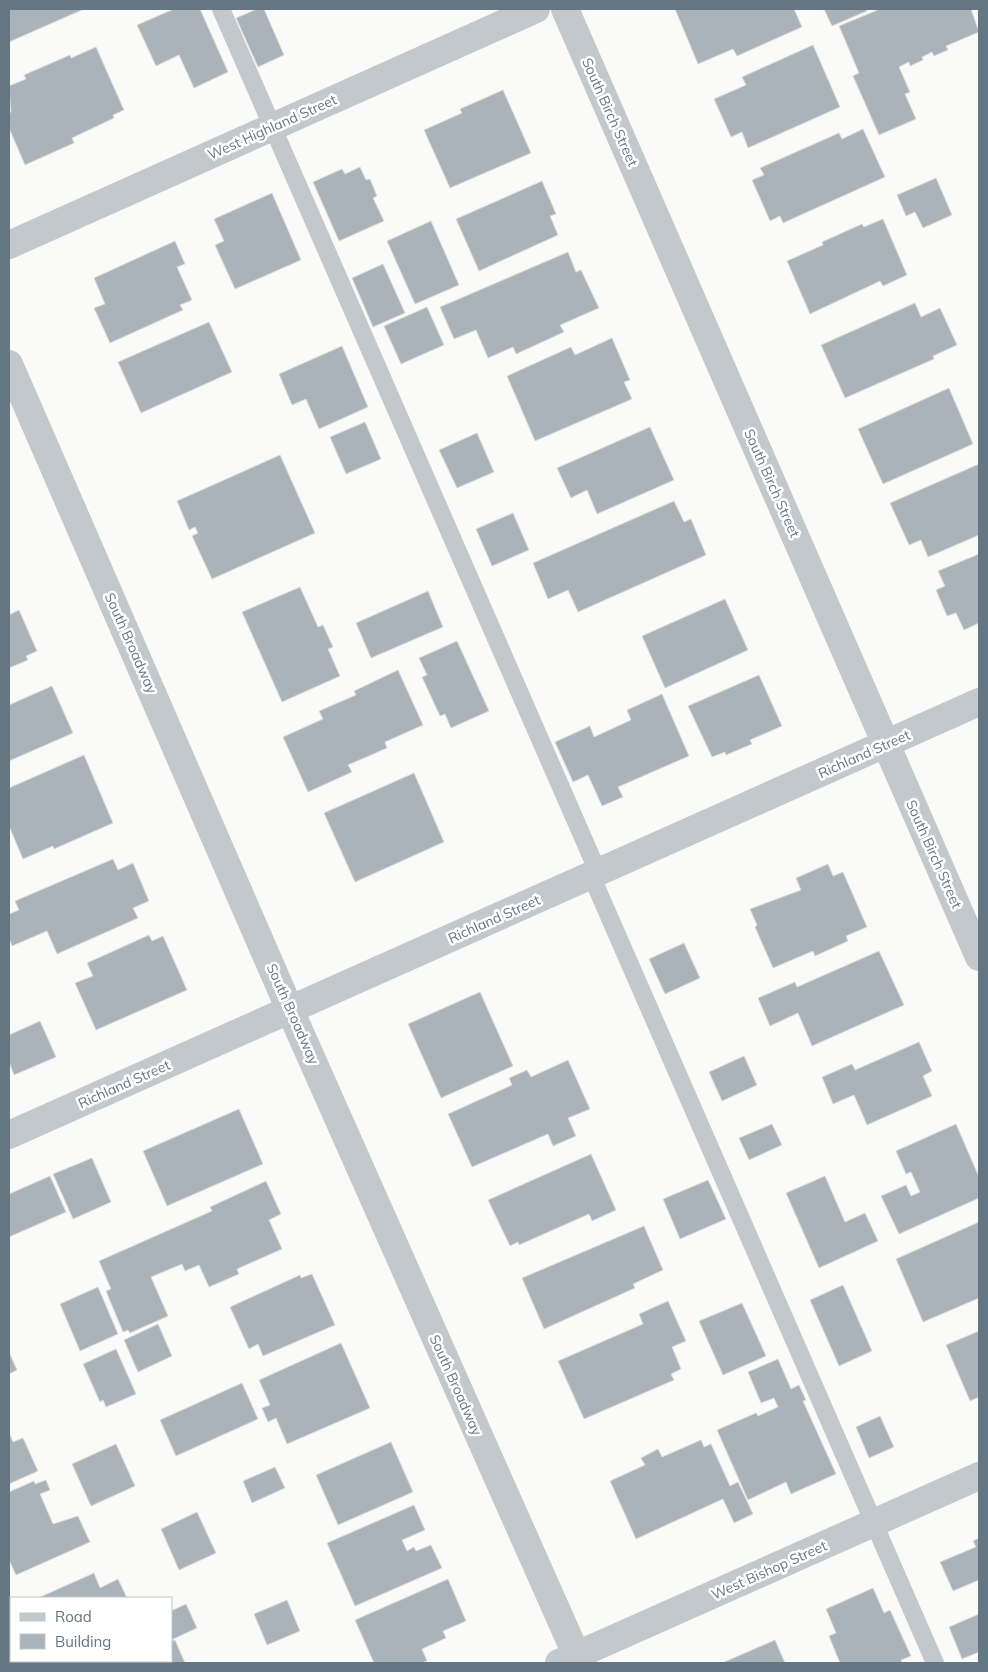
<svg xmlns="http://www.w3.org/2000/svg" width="988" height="1672" viewBox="0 0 988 1672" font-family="Mulish,sans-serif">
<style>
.building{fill:#aab3b9;stroke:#dcdcda}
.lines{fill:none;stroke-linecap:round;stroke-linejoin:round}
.service{stroke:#c3c8cc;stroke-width:18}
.minor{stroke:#c3c8cc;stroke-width:28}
.tertiary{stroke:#c3c8cc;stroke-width:28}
.labels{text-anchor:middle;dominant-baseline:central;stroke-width:5;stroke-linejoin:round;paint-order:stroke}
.street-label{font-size:14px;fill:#657683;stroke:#fff}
</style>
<rect width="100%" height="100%" fill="#fafaf8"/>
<g class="building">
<path d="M9,9H84L9,42Z"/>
<path d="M174,9H200L228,72L194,88L179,55L156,66L137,25Z"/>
<path d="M257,9H264L284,55L258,67L236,18Z"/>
<path d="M675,9H794L802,27L737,56L733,49L698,64Z"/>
<path d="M824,9H866L867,11L832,26Z"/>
<path d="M880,9H971L979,32L946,46L948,50L934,56L932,52L922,57L923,60L910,66L909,62L899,67L910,92L905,94L916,119L879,135L853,76L859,73L839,26Z"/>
<path d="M813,45L840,107L748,148L742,132L731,137L714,99L746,85L742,77Z"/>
<path d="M96,47L124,110L113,115L114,118L72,138L74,143L25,165L9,128V113L11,112L9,86L26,79L24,75L70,55L71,58Z"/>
<path d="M503,90L531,153L450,188L424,130L462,113L460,109Z"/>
<path d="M863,129L885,177L783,223L780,216L770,221L752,180L764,175L760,168L839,133L842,139Z"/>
<path d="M360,167L366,180L370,179L377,196L373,198L384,221L339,241L313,182L342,169L345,174Z"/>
<path d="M936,178L952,215L923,228L915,212L906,216L897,195Z"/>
<path d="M542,181L556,214L550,216L558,235L479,271L456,219Z"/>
<path d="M272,193L301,260L235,289L215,245L224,241L214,219Z"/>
<path d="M883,219L907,275L883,286L880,281L810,314L787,261L823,245L822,242L862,224L864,227Z"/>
<path d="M431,221L459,285L415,304L387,241Z"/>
<path d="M175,241L185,264L177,267L192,300L180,305L183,310L110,343L94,308L105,304L94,278Z"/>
<path d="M568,252L576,272L581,270L599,308L560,325L564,332L516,354L513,347L488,358L476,330L454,339L440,307Z"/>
<path d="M383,264L405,313L373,327L352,278Z"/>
<path d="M915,303L921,317L940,308L957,345L933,356L934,359L845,398L821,345Z"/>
<path d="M427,307L444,345L401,364L384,326Z"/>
<path d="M209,322L232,372L141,413L118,362Z"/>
<path d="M612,338L630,380L624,382L632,399L535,441L507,376L571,347L575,355Z"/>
<path d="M342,346L368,407L319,429L306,399L292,405L279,374Z"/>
<path d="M949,388L973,444L883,484L858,429Z"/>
<path d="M365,422L381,459L346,474L330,437Z"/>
<path d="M650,427L674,480L597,514L587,490L571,498L557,468Z"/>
<path d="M477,433L494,472L457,488L439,450Z"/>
<path d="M280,455L315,533L212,579L192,536L198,533L195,527L189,530L177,501Z"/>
<path d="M979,464V535L928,557L921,540L909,545L890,503Z"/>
<path d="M674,501L684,522L691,519L706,555L578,612L568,590L548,599L533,563Z"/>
<path d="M513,513L529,550L492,566L476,529Z"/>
<path d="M979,554V623L964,630L956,613L947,616L936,590L945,586L938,571Z"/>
<path d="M300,587L318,627L323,625L333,647L328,649L340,676L282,702L242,612Z"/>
<path d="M428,591L443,627L371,658L356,623Z"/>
<path d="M725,599L748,650L665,688L642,636Z"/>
<path d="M19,610L37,651L26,656L28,660L9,668V615Z"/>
<path d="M457,641L489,711L451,728L445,714L440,716L422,677L427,675L419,658Z"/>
<path d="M398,670L423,725L385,742L387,748L348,765L352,772L308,792L283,737L323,719L319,711L356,695L354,691Z"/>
<path d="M759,675L782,726L750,740L752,744L726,755L725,752L712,757L688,706Z"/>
<path d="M52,686L73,733L9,761V705Z"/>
<path d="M662,694L689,756L618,787L623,797L602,806L588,775L573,782L555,742L590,726L594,737L631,720L627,710Z"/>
<path d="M84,755L113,823L54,849L53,846L23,859L9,826V788Z"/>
<path d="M414,773L444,842L355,882L324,813Z"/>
<path d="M113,859L118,870L133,863L149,901L133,908L138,918L57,954L47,931L12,946L9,938V914L19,910L15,901Z"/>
<path d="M828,864L833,876L843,872L867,927L846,936L848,941L815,956L813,951L773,968L755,927L757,925L750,909L801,890L796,878Z"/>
<path d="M149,935L152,941L163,936L187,990L96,1030L75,983L93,976L87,963Z"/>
<path d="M684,943L700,978L665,994L649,959Z"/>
<path d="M879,951L904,1005L812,1046L798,1013L770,1026L758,998L795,982L797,987Z"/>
<path d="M480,992L513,1066L441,1098L408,1024Z"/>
<path d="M40,1021L56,1057L14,1075L9,1062V1035Z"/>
<path d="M919,1042L932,1071L923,1076L932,1096L867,1125L854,1095L833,1104L822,1077L852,1064L855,1070Z"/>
<path d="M744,1056L757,1085L722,1101L709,1072Z"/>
<path d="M568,1060L590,1109L568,1118L576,1136L553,1146L548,1134L472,1167L448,1114L512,1085L509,1078L527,1070L531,1077Z"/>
<path d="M239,1109L263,1164L167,1206L143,1151Z"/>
<path d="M772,1124L782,1145L749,1160L739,1138Z"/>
<path d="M956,1124L979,1177V1198L899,1234L881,1196L906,1185L911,1196L920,1192L911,1172L906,1174L896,1151Z"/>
<path d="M591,1154L616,1210L592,1221L589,1214L519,1245L518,1242L510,1246L488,1200Z"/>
<path d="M92,1158L111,1202L73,1219L53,1174Z"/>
<path d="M50,1176L66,1212L9,1237V1194Z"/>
<path d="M825,1176L845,1222L865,1213L878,1241L819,1268L786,1193Z"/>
<path d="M708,1180L726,1219L680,1239L663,1199Z"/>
<path d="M266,1181L281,1214L269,1220L282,1249L237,1269L239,1274L209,1287L199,1265L185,1271L182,1264L151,1277L168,1316L130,1333L128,1330L123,1332L106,1291L111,1289L99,1261L212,1211L210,1207Z"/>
<path d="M979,1222V1298L923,1322L896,1259Z"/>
<path d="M644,1226L663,1270L633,1284L635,1288L544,1329L522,1278Z"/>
<path d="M312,1274L335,1325L263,1356L258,1344L249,1349L230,1307L300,1275L301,1278Z"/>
<path d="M843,1285L872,1351L839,1366L810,1300Z"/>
<path d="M98,1287L118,1334L80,1351L60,1304Z"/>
<path d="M668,1301L686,1341L672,1347L681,1369L671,1374L674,1380L584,1419L558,1361L643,1324L639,1314Z"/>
<path d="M742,1303L766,1356L723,1375L699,1321Z"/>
<path d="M158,1324L172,1356L138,1372L124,1340Z"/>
<path d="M979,1331V1397L970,1401L946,1345Z"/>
<path d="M341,1343L370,1408L287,1444L276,1418L268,1422L262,1408L270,1405L259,1380Z"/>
<path d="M116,1349L136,1394L106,1407L103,1400L100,1402L83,1364Z"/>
<path d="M9,1352L17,1370L9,1374Z"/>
<path d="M778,1359L791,1389L799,1385L806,1400L803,1401L836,1474L791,1494L786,1482L748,1500L717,1430L756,1413L758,1416L778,1407L774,1398L761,1403L748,1372Z"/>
<path d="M242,1383L258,1419L176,1456L160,1420Z"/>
<path d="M880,1416L894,1447L869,1458L856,1427Z"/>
<path d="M9,1432L13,1442L23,1438L38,1471L9,1484Z"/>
<path d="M701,1440L704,1447L711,1444L730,1486L738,1482L753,1514L734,1523L723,1499L636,1539L610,1481L645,1465L641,1458L658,1449L662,1457Z"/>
<path d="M391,1442L413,1492L338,1525L316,1475Z"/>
<path d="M116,1444L135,1486L91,1506L72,1464Z"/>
<path d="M275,1467L285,1488L252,1503L243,1481Z"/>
<path d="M46,1480L50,1490L40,1494L53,1524L78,1516L90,1542L16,1575L9,1560V1492L34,1481L35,1484Z"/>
<path d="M414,1505L425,1530L402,1540L407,1551L414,1547L416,1551L431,1545L442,1568L355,1606L327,1543Z"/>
<path d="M197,1512L216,1553L179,1570L161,1529Z"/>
<path d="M979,1538V1580L953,1591L940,1562L976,1547L973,1541Z"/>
<path d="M94,1573L100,1588L118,1579L127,1598H38Z"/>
<path d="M448,1579L466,1621L443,1631L446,1638L422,1649L427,1661L421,1663H374L355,1620Z"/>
<path d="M873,1588L884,1613L890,1610L911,1656L901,1660L902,1663H840L829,1636L836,1633L826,1609Z"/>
<path d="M287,1600L300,1631L267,1645L254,1614Z"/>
<path d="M186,1604L197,1628L171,1640V1611Z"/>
<path d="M979,1614V1652L962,1659L949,1627Z"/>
<path d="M175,1640L185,1663H94L99,1661H171V1641Z"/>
<path d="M775,1640L785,1663H722Z"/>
</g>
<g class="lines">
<g class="service">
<path d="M221,9L598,872"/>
<path d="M591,875L935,1663"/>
</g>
<g class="minor">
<path d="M565,9L979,957"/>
<path d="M9,245L536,9"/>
<path d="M9,1135L979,702"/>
<path d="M559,1663L979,1476"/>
</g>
<path class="tertiary" d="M9,364L290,1010L580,1663"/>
</g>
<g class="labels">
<g class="street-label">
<text transform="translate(610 112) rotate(66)">South Birch Street</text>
<text transform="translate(272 127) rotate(-24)">West Highland Street</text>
<text transform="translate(772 483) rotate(66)">South Birch Street</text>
<text transform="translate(131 643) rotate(66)">South Broadway</text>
<text transform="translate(864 754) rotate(-24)">Richland Street</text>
<text transform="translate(934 854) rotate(66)">South Birch Street</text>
<text transform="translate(494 919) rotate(-24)">Richland Street</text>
<text transform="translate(293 1014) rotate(66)">South Broadway</text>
<text transform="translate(124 1084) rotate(-24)">Richland Street</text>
<text transform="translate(456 1385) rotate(66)">South Broadway</text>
<text transform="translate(769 1570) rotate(-24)">West Bishop Street</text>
</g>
</g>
<rect width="988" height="1672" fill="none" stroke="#657683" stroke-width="20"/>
<rect x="10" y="1597" width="162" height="65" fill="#ffffff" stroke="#c1c8cd"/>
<rect x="20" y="1613" width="25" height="8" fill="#c3c8cc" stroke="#c1c8cd"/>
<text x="55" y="1622" font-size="15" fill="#657683">Road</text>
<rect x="20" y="1634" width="25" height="15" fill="#aab3b9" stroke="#c1c8cd"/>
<text x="55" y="1647" font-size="15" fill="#657683">Building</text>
</svg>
